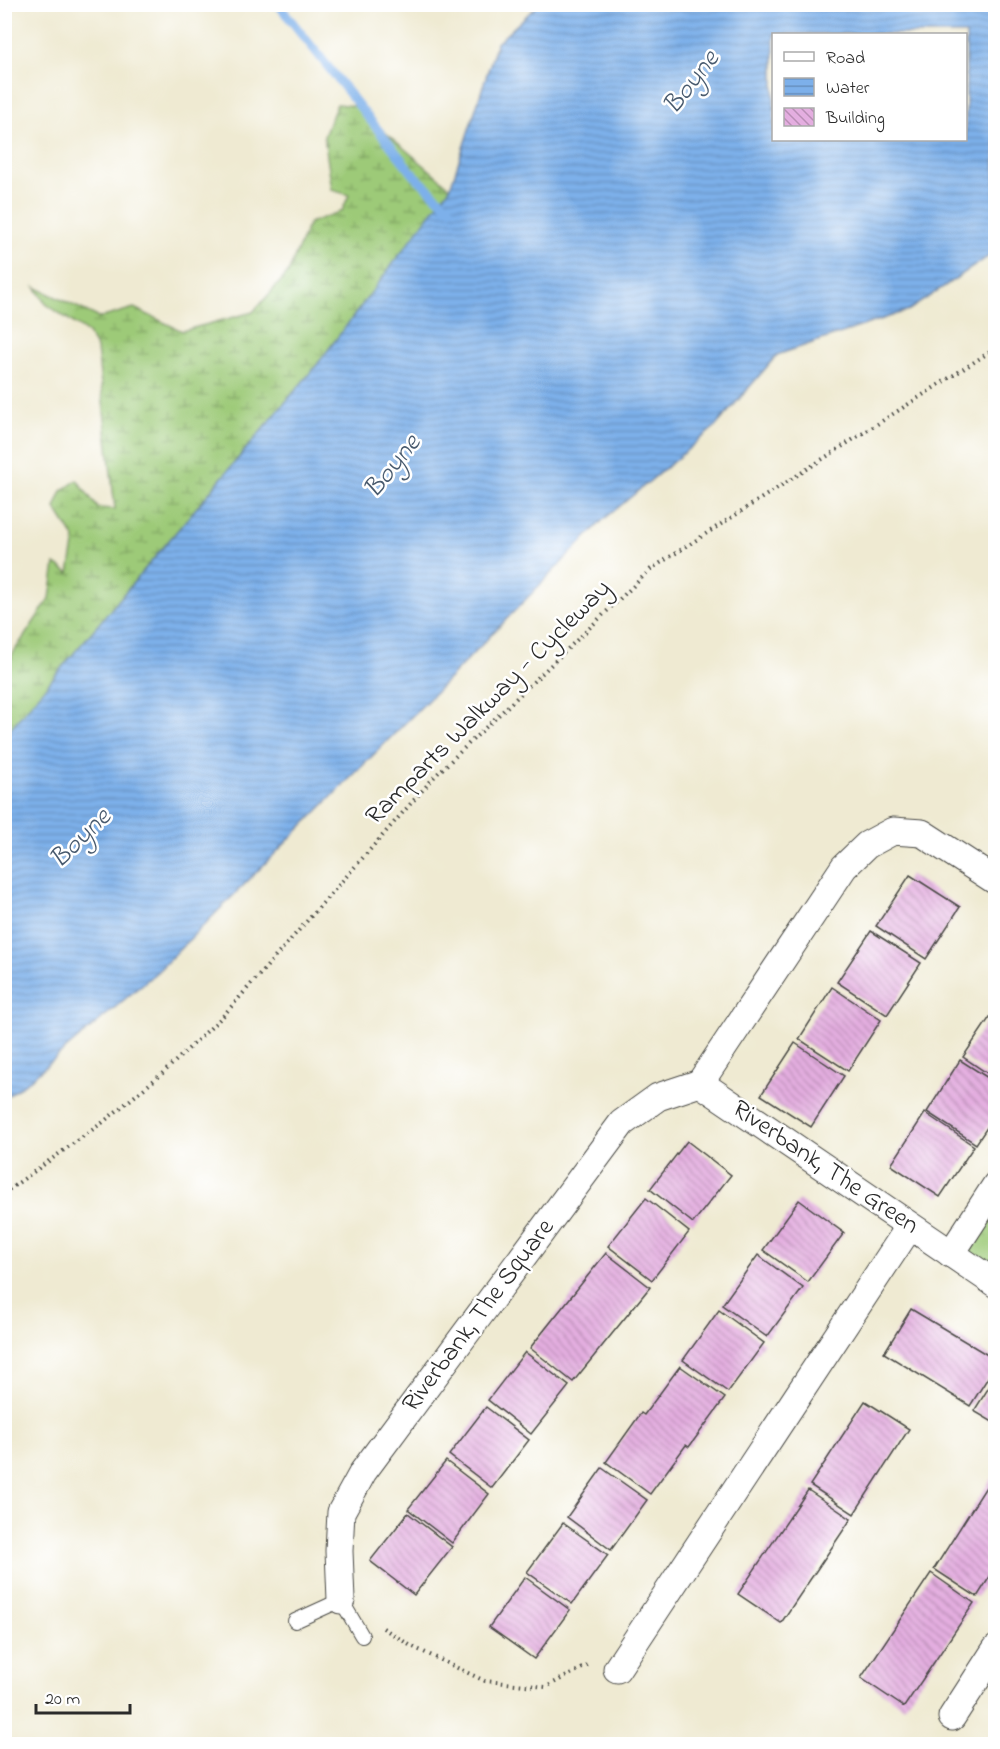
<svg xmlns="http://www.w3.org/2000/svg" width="1000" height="1749" viewBox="0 0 1000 1749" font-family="'Indie Flower',sans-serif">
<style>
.wetland{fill:url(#wetland-marsh);stroke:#647a52;stroke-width:1.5}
.park{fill:url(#park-crowns);stroke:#647a52;stroke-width:1.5}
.water{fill:url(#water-rules);stroke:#546e8a;stroke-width:1.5;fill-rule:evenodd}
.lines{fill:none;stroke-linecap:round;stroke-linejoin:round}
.stream{stroke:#7db0ea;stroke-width:9}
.building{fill:url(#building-back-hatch)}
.service-casing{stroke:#484844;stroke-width:16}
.minor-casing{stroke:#484844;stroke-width:29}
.path{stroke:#484844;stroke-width:4;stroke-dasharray:1.5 4.5;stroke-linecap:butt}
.service{stroke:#fff;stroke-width:14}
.minor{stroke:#fff;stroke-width:27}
.labels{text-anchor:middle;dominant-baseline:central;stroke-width:5;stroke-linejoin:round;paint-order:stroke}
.street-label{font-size:26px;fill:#2b2b2b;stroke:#fff}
.water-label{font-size:27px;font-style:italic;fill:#485a6e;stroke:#fff}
</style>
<defs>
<pattern id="wetland-marsh" width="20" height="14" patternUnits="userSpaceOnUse" patternTransform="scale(1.5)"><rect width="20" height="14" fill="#9dca78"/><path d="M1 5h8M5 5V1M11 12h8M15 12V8" fill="none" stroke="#80a463"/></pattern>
<pattern id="park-crowns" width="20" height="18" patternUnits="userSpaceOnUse" patternTransform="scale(1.5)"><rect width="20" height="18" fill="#9dca78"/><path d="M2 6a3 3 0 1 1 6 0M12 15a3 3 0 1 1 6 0" fill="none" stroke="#80a463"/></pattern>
<pattern id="water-rules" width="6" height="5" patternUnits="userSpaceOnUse" patternTransform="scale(1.5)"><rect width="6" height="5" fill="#7db0ea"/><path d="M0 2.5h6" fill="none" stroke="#678fbe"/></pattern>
<pattern id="building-back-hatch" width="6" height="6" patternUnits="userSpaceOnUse" patternTransform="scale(1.5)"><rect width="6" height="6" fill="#e4aee0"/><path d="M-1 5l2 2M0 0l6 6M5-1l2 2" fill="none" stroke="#b98eb6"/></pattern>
</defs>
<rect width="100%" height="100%" fill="#fff"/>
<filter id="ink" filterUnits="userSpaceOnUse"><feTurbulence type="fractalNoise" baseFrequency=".0167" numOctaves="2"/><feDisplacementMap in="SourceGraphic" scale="12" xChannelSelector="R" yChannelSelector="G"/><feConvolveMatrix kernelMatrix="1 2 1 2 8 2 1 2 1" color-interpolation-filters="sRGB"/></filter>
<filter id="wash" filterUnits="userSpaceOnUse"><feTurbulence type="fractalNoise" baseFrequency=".008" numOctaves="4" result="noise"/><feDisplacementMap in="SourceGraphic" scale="24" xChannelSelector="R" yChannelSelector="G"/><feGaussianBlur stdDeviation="1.35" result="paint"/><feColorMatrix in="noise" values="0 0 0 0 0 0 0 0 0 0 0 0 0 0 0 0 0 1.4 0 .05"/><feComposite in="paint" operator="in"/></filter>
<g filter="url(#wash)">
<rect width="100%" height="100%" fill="#efead2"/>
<path class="wetland" d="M337,104L354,106L451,188L316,366L5,735V665L50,598L55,564L69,573L75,539L55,508L62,491L77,480L98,508L115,509L97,349L88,333L46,304L35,287L100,318L134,308L182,331L253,312L288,273L309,223L342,211L349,195L332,190L324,136Z"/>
<path class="park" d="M995,1209V1270L969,1252Z"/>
<path class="water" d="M539,4L995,5V252L909,310L777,355L716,426L602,521L429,699L158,971L27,1082L5,1098V735L316,366L450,188L497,43ZM774,34H966V140H774Z"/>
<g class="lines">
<path class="stream" d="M278,4L414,175L450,209"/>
</g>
<g id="blocks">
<g class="building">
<path d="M910,875L960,907L926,959L876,926Z"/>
<path d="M871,931L921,963L887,1015L837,982Z"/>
<path d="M832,987L881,1020L848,1071L799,1039Z"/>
<path d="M996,1008V1079L963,1057Z"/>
<path d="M795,1043L844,1076L811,1127L761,1095Z"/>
<path d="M960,1060L996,1083V1114L976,1144L927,1112Z"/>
<path d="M925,1113L974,1146L940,1197L891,1165Z"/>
<path d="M687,1141L731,1175L693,1223L650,1189Z"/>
<path d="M646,1198L689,1232L652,1280L608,1246Z"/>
<path d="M799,1200L844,1233L808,1282L763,1250Z"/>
<path d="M606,1253L650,1287L573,1382L530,1348Z"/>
<path d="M758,1255L803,1288L767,1337L722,1305Z"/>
<path d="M911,1309L996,1360V1365L970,1406L884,1353Z"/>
<path d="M719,1310L764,1343L728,1392L683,1360Z"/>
<path d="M525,1352L569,1386L531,1434L488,1400Z"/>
<path d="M680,1366L725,1398L689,1447L686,1445L650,1494L606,1462L641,1413L644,1415Z"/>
<path d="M996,1376V1424L974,1411Z"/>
<path d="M865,1401L909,1429L854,1514L810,1485Z"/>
<path d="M486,1407L529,1440L492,1488L449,1455Z"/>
<path d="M446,1461L489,1494L452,1543L408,1509Z"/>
<path d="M602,1468L647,1500L611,1550L567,1517Z"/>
<path d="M991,1479L996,1482V1567L977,1597L934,1569Z"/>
<path d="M808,1490L851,1519L781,1623L738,1594Z"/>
<path d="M408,1513L452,1547L414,1595L370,1561Z"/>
<path d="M563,1523L608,1555L572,1604L527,1572Z"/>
<path d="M931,1573L974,1603L904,1707L861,1678Z"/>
<path d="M525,1577L570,1610L534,1659L489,1627Z"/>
</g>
</g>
</g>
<g filter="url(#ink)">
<use href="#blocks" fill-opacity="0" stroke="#484844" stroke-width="1.5"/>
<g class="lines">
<defs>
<path id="service" d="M295,1621L341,1600L362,1636"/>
<g id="minor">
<path d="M700,1083L844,867L867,845L893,831L922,833L996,881"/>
<path d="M700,1083L996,1284"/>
<path d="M951,1254L996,1185"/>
<path d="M341,1600L339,1551L341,1512L363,1472L622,1123L658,1097L700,1083"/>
<path d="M617,1669L910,1226"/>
<path d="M952,1717L996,1649"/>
</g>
</defs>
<use href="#service" class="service-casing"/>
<use href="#minor" class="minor-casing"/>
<g class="path">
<path d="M4,1193L102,1123L164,1072L223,1016L436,775L651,569L996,348"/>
<path d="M383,1628L411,1646L485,1681L546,1687L588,1665"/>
</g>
<use href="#service" class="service"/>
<use href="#minor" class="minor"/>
</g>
</g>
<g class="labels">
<g class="street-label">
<text transform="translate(489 703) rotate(-45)">Ramparts Walkway - Cycleway</text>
<text transform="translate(825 1168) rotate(34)">Riverbank, The Green</text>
<text transform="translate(479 1316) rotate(-53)">Riverbank, The Square</text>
</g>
<g class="water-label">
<text transform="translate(692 83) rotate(-52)">Boyne</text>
<text transform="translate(393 467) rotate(-51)">Boyne</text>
<text transform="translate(81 839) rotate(-44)">Boyne</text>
</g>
</g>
<rect width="1000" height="1749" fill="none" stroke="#fff" stroke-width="24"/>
<rect x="772" y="33" width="195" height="108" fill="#ffffff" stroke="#aaaaaa" stroke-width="1.5"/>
<rect x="784" y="52" width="30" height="9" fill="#ffffff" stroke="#aaaaaa" stroke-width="1.5"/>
<text x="826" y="63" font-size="18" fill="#2b2b2b">Road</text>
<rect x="784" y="78" width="30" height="18" fill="url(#water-rules)" stroke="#aaaaaa" stroke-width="1.5"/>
<text x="826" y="93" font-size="18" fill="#2b2b2b">Water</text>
<rect x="784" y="108" width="30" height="18" fill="url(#building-back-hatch)" stroke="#aaaaaa" stroke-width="1.5"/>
<text x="826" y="123" font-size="18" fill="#2b2b2b">Building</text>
<path d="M36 1704v9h94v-9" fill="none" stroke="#2b2b2b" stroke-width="3"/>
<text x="45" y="1704" font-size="18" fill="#2b2b2b" stroke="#ffffff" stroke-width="4.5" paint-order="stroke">20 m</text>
</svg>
